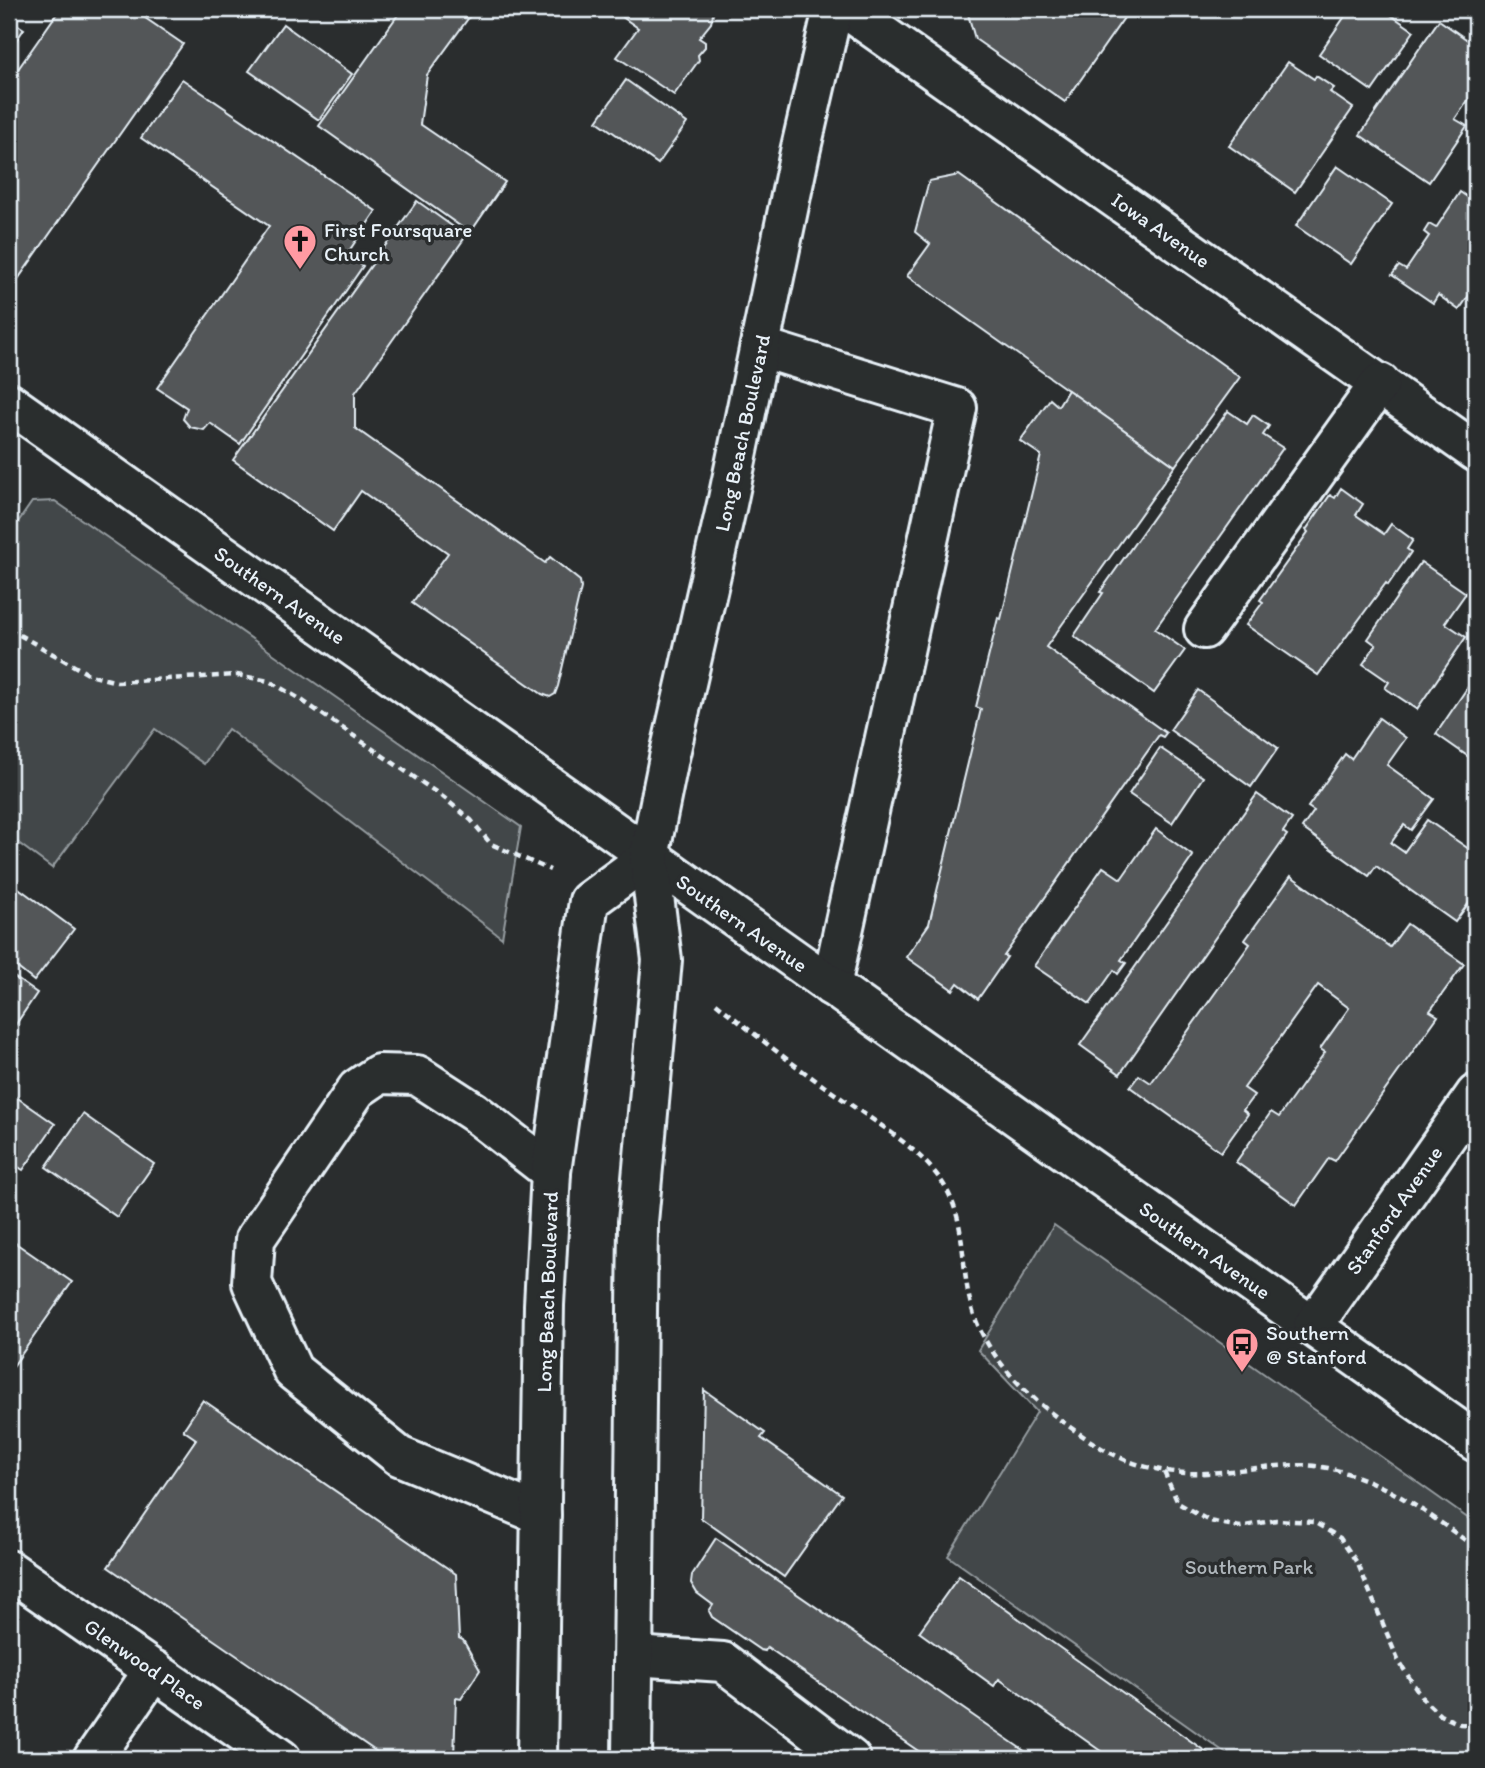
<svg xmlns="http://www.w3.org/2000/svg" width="1485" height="1768" viewBox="0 0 1485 1768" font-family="Itim,sans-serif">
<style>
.green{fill:#424648;stroke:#959ca0;stroke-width:2}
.building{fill:#535759;stroke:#e8f1f8;stroke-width:2}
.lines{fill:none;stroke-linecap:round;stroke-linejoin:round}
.minor-casing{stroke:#e8f1f8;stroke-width:44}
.major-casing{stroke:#e8f1f8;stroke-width:44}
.path{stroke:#e8f1f8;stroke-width:4.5;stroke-dasharray:7 5;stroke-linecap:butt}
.minor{stroke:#2a2d2e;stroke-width:38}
.major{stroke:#2a2d2e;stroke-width:38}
.labels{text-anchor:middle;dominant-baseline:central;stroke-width:7;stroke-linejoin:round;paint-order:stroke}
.poi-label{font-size:21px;fill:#e8f1f8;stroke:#2a2d2e;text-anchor:start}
.street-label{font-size:21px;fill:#e8f1f8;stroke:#2a2d2e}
.park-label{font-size:21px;fill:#aeb5ba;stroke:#2a2d2e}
</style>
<rect width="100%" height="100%" fill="#2a2d2e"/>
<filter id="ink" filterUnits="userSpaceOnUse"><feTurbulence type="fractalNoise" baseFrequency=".0143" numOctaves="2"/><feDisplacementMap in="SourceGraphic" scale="14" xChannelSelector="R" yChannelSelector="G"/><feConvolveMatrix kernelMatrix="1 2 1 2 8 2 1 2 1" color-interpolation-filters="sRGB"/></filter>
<g filter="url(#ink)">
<g class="green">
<path d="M55,501L521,827L502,938L228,729L204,764L155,729L52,868L9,836V535L32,502Z"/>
<path d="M1054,1225L1476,1524V1759H1234L948,1556L1037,1412L978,1350Z"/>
</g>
<g class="building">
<path d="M60,9H132L183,44L16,282L9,276V82Z"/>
<path d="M402,9H475L427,75L420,124L505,182L470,233L319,126Z"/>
<path d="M611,9H714L711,23L699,38L705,42V47L698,55L699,60L674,95L617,57L638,28Z"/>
<path d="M970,9H1123L1128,12L1065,102L975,39L968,14Z"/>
<path d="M1350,9H1382L1414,31L1372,91L1319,54Z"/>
<path d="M9,19L24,29L9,51Z"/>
<path d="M1439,20L1476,46V89L1455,119L1467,126L1429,182L1360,135Z"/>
<path d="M283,24L352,74L319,120L249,71Z"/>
<path d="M1288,62L1314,79L1316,76L1334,88L1330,92L1353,108L1295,192L1229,146Z"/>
<path d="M182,79L376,211L347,254L363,266L240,444L210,423L204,430L190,427L183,419L187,408L157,388L269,226L141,138Z"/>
<path d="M626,80L687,123L658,164L597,121Z"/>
<path d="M1337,166L1392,204L1351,264L1296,226Z"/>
<path d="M959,175L1240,377L1175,466L907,276L930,244L915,232L929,181Z"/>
<path d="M1460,192L1476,203V285L1459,310L1438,295L1433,303L1392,275L1399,266L1406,270L1429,236L1424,232L1429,224L1436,228Z"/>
<path d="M417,201L466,236L355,393V428L545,563L550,557L580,581L581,588L558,686L555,694L550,697L542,694L412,603L448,553L361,491L333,531L233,460Z"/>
<path d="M1068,390L1175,466L1046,647L1166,733L1163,737L1159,735L1004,956L1007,957L978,999L958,983L953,990L906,957L929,924L981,709L976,707L998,618L1001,619L1041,455L1020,441L1050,399L1058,406Z"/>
<path d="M1228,411L1247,424L1253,415L1269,426L1263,435L1283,448L1155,629L1185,650L1154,693L1074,636L1103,593L1100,592Z"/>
<path d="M1341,488L1363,504L1356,515L1384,534L1391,524L1413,540L1407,549L1411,552L1388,585L1386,583L1318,675L1246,625L1263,602L1260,600L1308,532L1306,530L1330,495L1335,498Z"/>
<path d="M1421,562L1466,593L1445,623L1466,637L1417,709L1385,688L1389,682L1363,664L1376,645L1368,639Z"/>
<path d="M1476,675V762L1436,734Z"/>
<path d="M1198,690L1278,748L1251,787L1170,730Z"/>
<path d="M1379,718L1406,738L1387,765L1434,799L1411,830L1404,825L1391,843L1404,852L1427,820L1476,854V893L1455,922L1376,866L1369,876L1302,828L1314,811L1308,807L1345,754L1351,759Z"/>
<path d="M1160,748L1203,777L1172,823L1129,794Z"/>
<path d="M1257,794L1292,819L1283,832L1287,835L1120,1074L1080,1045Z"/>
<path d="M1156,829L1193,856L1121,960L1126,963L1118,974L1114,970L1090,1004L1034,966L1103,867L1121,879Z"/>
<path d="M1291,876L1390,947L1407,924L1464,964L1430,1011L1438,1016L1335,1161L1329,1158L1296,1205L1236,1162L1271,1112L1279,1117L1325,1052L1320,1049L1349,1008L1318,985L1244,1088L1254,1095L1243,1110L1248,1114L1221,1152L1130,1087L1139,1075L1151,1083L1250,944L1245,940Z"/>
<path d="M9,881L74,929L34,981L9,961Z"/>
<path d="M14,977L37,993L10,1033L9,979L12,981Z"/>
<path d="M9,1092L55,1124L23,1170L9,1161Z"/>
<path d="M83,1114L154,1164L117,1217L46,1167Z"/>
<path d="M14,1242L72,1282L9,1372V1250Z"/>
<path d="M1476,1273V1294L1466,1287Z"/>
<path d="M704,1390L765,1433L761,1438L842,1495L784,1577L701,1518Z"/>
<path d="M203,1400L456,1574L459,1638L463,1640L480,1670L461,1699L456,1698L454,1759H387L108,1567L196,1439L183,1430Z"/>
<path d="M716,1538L1036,1759H930L767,1647L765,1651L760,1650L712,1617L709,1611L713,1605L697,1593L691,1583L692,1575Z"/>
<path d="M959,1576L1216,1759H1112L999,1679L994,1686L919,1632Z"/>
</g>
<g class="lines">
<defs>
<g id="minor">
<path d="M846,9L1476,452"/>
<path d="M760,347L957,408L831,986"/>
<path d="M9,403L1476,1442"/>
<path d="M1204,629L1380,383"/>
<path d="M1313,1326L1476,1094"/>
<path d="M541,1515L399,1456L293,1371L252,1283L255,1239L357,1089L379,1074L417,1075L474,1112L551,1172"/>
<path d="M9,1570L281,1759"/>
<path d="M634,1656L723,1662L851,1759"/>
<path d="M93,1759L154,1670"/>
</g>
<g id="major">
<path d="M537,1759L544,1305L551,1172L589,901L649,857"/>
<path d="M632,1759L638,1222L662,960L649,857L669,758L727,504L800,152L833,9"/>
</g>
</defs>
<use href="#minor" class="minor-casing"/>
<use href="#major" class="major-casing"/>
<g class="path">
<path d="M9,629L90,675L117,682L237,675L269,681L300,699L443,797L471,820L491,844L550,870"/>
<path d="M716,1003C756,1036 796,1067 838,1096C872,1120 911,1142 937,1175C968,1215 959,1256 970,1301C984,1362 1041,1409 1092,1442C1126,1465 1166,1475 1207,1473C1247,1471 1288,1460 1328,1468C1386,1481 1429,1514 1476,1548"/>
<path d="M1164,1472L1178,1503L1209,1521L1240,1527L1276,1520L1314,1522L1340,1538L1358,1564L1398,1660L1423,1699L1440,1715L1460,1724L1476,1725"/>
</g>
<use href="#minor" class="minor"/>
<use href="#major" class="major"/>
</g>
</g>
<defs>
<symbol id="church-pin" viewBox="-11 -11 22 30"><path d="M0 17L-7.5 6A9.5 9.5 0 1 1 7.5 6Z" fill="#ff9aa2" stroke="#2a2d2e"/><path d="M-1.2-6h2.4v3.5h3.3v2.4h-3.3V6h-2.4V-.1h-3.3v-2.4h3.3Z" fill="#111"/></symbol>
<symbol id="bus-pin" viewBox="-11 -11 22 30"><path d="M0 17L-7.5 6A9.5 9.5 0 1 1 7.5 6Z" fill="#ff9aa2" stroke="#2a2d2e"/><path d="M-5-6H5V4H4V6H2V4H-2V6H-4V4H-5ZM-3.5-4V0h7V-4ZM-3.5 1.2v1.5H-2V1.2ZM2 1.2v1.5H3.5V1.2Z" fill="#111"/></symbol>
</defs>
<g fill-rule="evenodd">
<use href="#church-pin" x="281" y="222" width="38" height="52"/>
<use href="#bus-pin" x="1223" y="1325" width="38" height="52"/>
</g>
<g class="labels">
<g class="poi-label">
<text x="324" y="229">First Foursquare<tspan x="324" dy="24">Church</tspan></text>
<text x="1266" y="1332">Southern<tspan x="1266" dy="24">@ Stanford</tspan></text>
</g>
<g class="street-label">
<text transform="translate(1161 230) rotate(35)">Iowa Avenue</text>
<text transform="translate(742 433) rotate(-78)">Long Beach Boulevard</text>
<text transform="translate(280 595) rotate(35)">Southern Avenue</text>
<text transform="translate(742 923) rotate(35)">Southern Avenue</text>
<text transform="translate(1394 1210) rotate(-55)">Stanford Avenue</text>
<text transform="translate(1205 1250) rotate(35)">Southern Avenue</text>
<text transform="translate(547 1292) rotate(-88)">Long Beach Boulevard</text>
<text transform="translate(145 1664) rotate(35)">Glenwood Place</text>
</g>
<g class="park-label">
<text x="1249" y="1566">Southern Park</text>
</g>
</g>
<rect width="1485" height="1768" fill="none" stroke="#2a2d2e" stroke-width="35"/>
<rect x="18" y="18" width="1450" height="1733" fill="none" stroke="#e8f1f8" stroke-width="2.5" filter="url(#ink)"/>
</svg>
